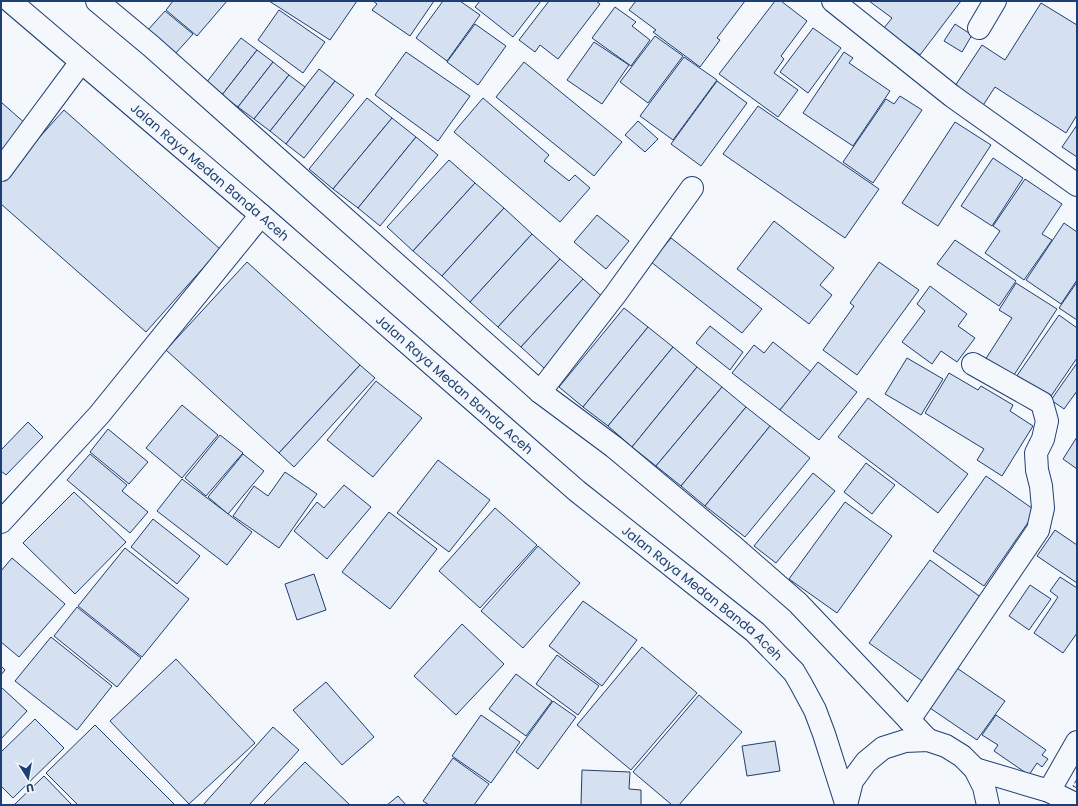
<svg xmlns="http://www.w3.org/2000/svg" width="1078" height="806" viewBox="0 0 1078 806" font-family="Poppins,sans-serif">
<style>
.building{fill:#d5e0f0;stroke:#1d3f73}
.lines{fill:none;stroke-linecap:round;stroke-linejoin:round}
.minor-casing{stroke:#1d3f73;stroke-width:24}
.highway-casing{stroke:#1d3f73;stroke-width:24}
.minor{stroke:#f4f7fb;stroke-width:22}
.highway{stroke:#f4f7fb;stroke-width:22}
.fence{stroke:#1d3f73;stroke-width:1;stroke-dasharray:5 2;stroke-linecap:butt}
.labels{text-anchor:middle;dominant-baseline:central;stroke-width:3;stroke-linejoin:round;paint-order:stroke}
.street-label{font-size:13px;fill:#1d3f73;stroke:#f4f7fb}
</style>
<rect width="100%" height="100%" fill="#f4f7fb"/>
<g class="building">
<path d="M173,1H227L197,36L166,10Z"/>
<path d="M269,1H357L330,40Z"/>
<path d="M373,1H434L410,36L372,10L377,4Z"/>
<path d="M443,1H460L480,15L447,61L416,38Z"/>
<path d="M480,1H541L513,37L475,7Z"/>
<path d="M549,1H596L600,4L558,59L540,45L535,52L519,40Z"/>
<path d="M636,1H745L717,38L720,40L700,67L653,32L656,30L629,10Z"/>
<path d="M775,1H781L807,21L781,56L784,59L774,73L798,90L778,117L719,74Z"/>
<path d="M869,1H961L920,55L884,28L892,18Z"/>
<path d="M1041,3L1077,25V115L1066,133L995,87L982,107L953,89L982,45L1005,60Z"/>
<path d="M615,7L636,22L632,26L650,40L631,66L592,38Z"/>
<path d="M279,10L325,42L303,73L258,40Z"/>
<path d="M165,11L193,34L175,54L147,31Z"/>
<path d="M475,24L506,46L478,85L447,62Z"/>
<path d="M955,24L972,35L962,52L944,41Z"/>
<path d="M813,28L841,48L808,93L780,72Z"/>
<path d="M655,36L683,56L648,103L620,82Z"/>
<path d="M241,38L257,50L222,95L206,83Z"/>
<path d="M594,42L629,65L602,104L567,80Z"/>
<path d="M257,50L273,62L238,107L222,95Z"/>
<path d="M406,52L470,96L438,141L375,95Z"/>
<path d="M844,52L853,58L849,63L890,91L853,146L803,113Z"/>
<path d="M684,57L717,80L673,140L640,116Z"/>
<path d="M273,62L289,75L254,119L238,107Z"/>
<path d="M524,62L622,142L594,176L496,97Z"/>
<path d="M319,69L335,81L286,144L270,131Z"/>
<path d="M289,75L305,87L270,131L254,119Z"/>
<path d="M335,81L354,95L304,158L286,144Z"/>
<path d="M717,81L747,103L701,166L671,144Z"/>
<path d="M900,96L922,110L873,183L843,162L886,99L894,104Z"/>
<path d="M367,98L392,118L333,189L309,169Z"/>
<path d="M483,98L549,155L544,161L569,181L575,175L590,188L560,222L454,132Z"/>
<path d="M1,102L27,125L1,153Z"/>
<path d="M758,106L879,189L845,238L723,154Z"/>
<path d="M64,110L220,249L146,332L1,204V180Z"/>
<path d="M392,118L416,137L358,208L333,189Z"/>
<path d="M638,121L658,139L645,152L625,135Z"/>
<path d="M955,122L991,145L938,226L902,203Z"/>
<path d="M1077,125V157L1062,147Z"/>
<path d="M416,137L438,155L380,226L358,208Z"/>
<path d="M993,158L1023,178L992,226L961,206Z"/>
<path d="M449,160L475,183L413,251L387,227Z"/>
<path d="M1025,179L1062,204L1042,234L1052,240L1024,280L985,253L1000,231L993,226Z"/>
<path d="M475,183L504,208L442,276L413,251Z"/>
<path d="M504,208L532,234L470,302L442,276Z"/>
<path d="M597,215L629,241L606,269L574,242Z"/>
<path d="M774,221L834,268L820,285L832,295L809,324L737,269Z"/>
<path d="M1064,223L1077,232V280L1061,304L1026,280Z"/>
<path d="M532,234L560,259L498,327L470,302Z"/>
<path d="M671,238L762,309L742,333L651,262Z"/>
<path d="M955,240L1016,281L999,306L937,264Z"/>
<path d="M560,259L583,279L521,347L498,327Z"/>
<path d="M247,262L360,365L279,453L166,350Z"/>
<path d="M879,262L919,290L857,375L823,350L854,306L850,303Z"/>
<path d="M583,279L607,301L544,368L521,347Z"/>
<path d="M1077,282V320L1059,308Z"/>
<path d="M1016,283L1057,309L1012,378L985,360L1012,318L999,310Z"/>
<path d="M930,286L967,314L958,326L975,338L957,362L941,351L932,364L902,342L925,311L917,304Z"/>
<path d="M624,308L648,327L583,407L559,387Z"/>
<path d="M1059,315L1077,328V358L1049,399L1016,377Z"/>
<path d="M710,326L743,352L730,370L696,343Z"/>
<path d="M648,327L673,347L608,426L583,407Z"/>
<path d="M773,342L811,372L780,410L732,373L754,345L764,353Z"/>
<path d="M673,347L697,367L632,447L608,426Z"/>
<path d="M907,358L943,379L921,415L885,394Z"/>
<path d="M818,362L857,392L819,440L780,410Z"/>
<path d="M1077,363V391L1064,409L1051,400Z"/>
<path d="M360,365L375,378L294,467L279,453Z"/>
<path d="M697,367L722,387L656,466L632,447Z"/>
<path d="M949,373L978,390L981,386L1013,405L1010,411L1033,426L1002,476L977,460L984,449L925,413Z"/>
<path d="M376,381L422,418L373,477L327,440Z"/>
<path d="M722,387L746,407L681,486L656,466Z"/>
<path d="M868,398L968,474L938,513L838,437Z"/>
<path d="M182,405L218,435L182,478L146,448Z"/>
<path d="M746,407L770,426L705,506L681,486Z"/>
<path d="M28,422L43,437L6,475L1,471V450Z"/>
<path d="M770,426L810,458L745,537L705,506Z"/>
<path d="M108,429L148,462L129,484L90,452Z"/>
<path d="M220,435L243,453L206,496L185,478Z"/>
<path d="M1077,437V469L1063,459Z"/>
<path d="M90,454L127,485L122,491L148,512L130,533L67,480Z"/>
<path d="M243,454L264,471L228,514L208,497Z"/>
<path d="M438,460L490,500L449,552L397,513Z"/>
<path d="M866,463L895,485L872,514L844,492Z"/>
<path d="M285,472L317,494L279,548L233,516L254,486L268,496Z"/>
<path d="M813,473L835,491L776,563L754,546Z"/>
<path d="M986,476L1036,511L984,586L933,551Z"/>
<path d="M182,479L252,532L227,565L157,511Z"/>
<path d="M344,485L371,507L327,559L294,531L317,502L324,508Z"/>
<path d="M74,492L126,542L75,594L23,543Z"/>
<path d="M845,502L892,536L837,613L789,579Z"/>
<path d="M495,508L537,545L480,608L439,571Z"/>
<path d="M389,512L437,549L390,609L342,572Z"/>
<path d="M153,519L200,556L177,584L131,547Z"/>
<path d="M1055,530L1077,545V583L1037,556Z"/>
<path d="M538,546L580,583L523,648L481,611Z"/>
<path d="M125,548L189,599L142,657L78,606Z"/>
<path d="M12,558L65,604L19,657L1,642V571Z"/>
<path d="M930,560L986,601L925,683L869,643Z"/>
<path d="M314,574L326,610L297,620L285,584Z"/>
<path d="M1060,577L1077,588V633L1063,653L1034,633L1058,597L1050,591Z"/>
<path d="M1030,585L1051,599L1029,630L1009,616Z"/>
<path d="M583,601L637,640L602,686L549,646Z"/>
<path d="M77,607L141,658L117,687L54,636Z"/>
<path d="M462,624L504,664L456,715L414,676Z"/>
<path d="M51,637L112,686L77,730L15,681Z"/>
<path d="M642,647L697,693L631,770L577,725Z"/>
<path d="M557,655L599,686L578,715L536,684Z"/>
<path d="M176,659L255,743L189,804L110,721Z"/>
<path d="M1,666L5,670L1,675Z"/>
<path d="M954,666L1005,701L977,740L927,706Z"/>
<path d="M516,674L552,701L526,736L489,709Z"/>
<path d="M326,682L374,737L342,765L293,710Z"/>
<path d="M1,687L27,711L1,739Z"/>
<path d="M699,695L742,732L679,805H672L633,772Z"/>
<path d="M553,701L576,717L538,769L516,752Z"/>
<path d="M481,715L520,742L491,783L452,756Z"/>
<path d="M996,715L1046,750L1042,755L1048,759L1042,767L1037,763L1029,775L994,751L998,745L982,735Z"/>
<path d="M35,719L64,748L13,798L1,786V752Z"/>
<path d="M95,725L175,805H78L46,773Z"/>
<path d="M273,727L299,750L249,805H203Z"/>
<path d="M775,741L780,771L747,776L742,746Z"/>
<path d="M453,758L489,784L474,805H429L423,801Z"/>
<path d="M305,762L350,805H263Z"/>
<path d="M582,770L630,772L629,789L641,790V805H581Z"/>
<path d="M44,776L72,805H14Z"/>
<path d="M398,796L406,805H387Z"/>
</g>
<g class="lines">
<defs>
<g id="minor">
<path d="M833,1L952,96L1077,185"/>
<path d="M979,28L995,1"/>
<path d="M1,170L81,62"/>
<path d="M540,392L615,295L692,188"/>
<path d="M1,522L99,415L261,215"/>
<path d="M909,720L1038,530L1043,508L1041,486L1037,470L1036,453L1043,439L1047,421L1042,403L973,364"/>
<path d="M1049,791L1077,742"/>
</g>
<g id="highway">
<path id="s1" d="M10,1L261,215L577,491L755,632L794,672L801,684L815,710L824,734L846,803"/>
<path d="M97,1L151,46L540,392L614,447L735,548L798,603L928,740"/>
<path d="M975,769L1049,791L1077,805"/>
<path d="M846,805L852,781L866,762L883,748L905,741L928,740L946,746L962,756L975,769L984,787L988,805"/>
</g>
</defs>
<use href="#minor" class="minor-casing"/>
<use href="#highway" class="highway-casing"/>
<use href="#minor" class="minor"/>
<use href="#highway" class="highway"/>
<path class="fence" d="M1077,779L1073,786L1077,788"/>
</g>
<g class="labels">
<g class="street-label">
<text stroke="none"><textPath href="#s1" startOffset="263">Jalan Raya Medan Banda Aceh</textPath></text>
<text stroke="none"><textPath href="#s1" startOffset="587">Jalan Raya Medan Banda Aceh</textPath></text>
<text stroke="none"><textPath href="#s1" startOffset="911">Jalan Raya Medan Banda Aceh</textPath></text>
</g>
</g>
<rect width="1078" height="806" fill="none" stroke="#1d3f73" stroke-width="4"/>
<g transform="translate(28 778) rotate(169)" stroke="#f4f7fb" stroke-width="3" paint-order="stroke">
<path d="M0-3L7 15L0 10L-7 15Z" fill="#1d3f73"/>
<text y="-6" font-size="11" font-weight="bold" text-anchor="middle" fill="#1d3f73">U</text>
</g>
</svg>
